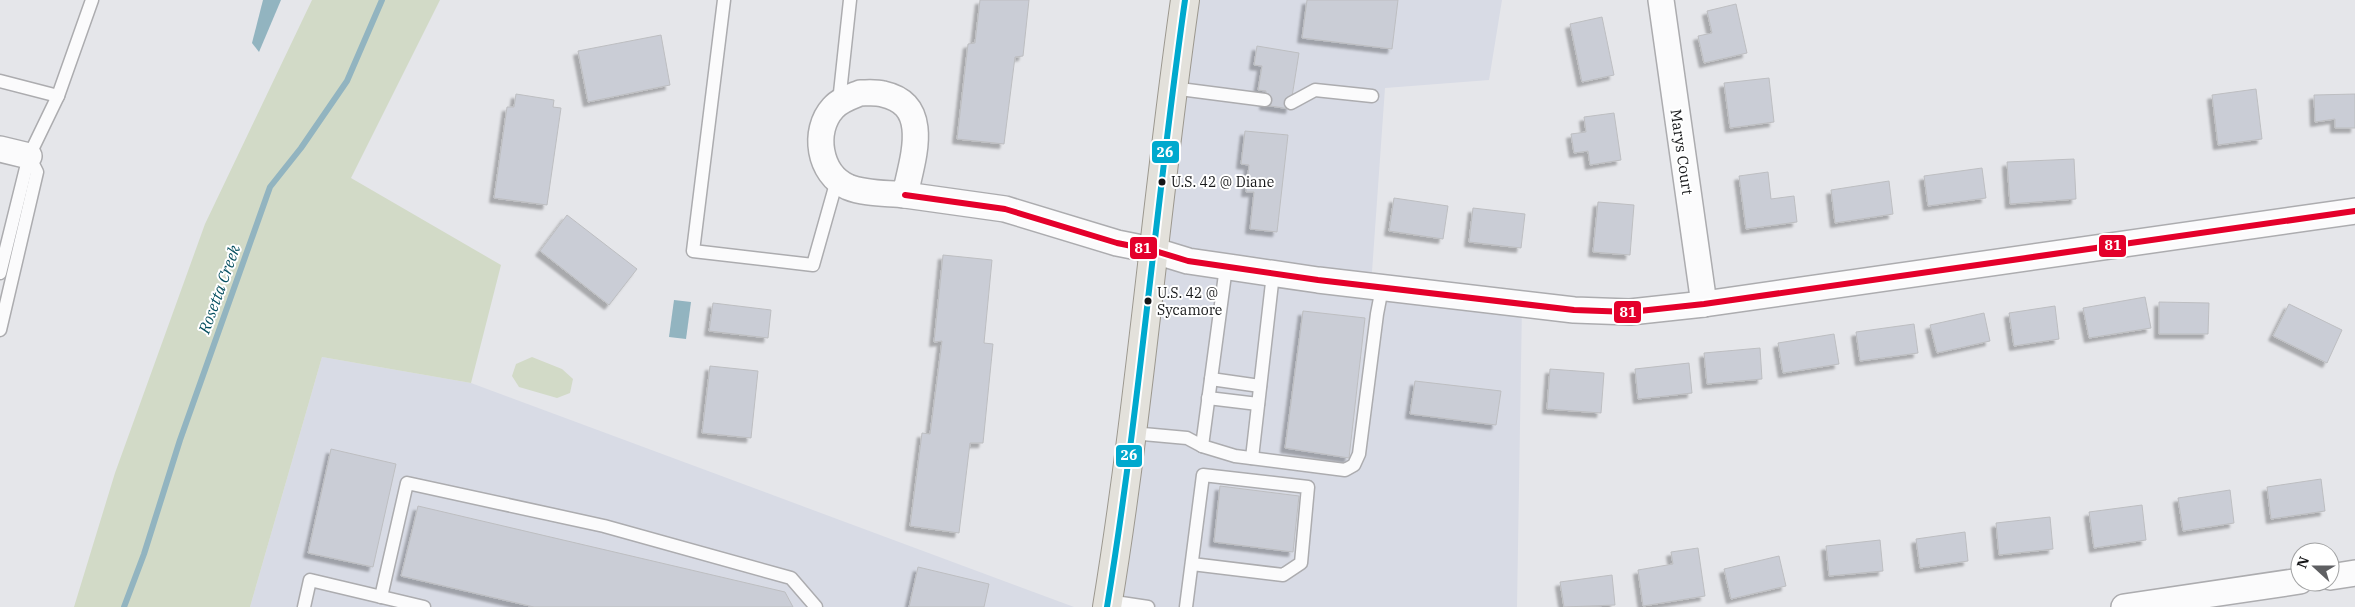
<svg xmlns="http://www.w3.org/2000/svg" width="2355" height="607" viewBox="0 0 2355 607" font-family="'IBM Plex Serif',serif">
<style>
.built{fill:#d8dbe5}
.green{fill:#d2dac7}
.water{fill:#92b4c0}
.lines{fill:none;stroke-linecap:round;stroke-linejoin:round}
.stream{stroke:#92b4c0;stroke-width:6}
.building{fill:#cacdd6;stroke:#bdbec1;filter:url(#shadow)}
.service-casing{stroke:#acacaf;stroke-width:15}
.minor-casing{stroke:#acacaf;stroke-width:28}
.primary-casing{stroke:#9c988f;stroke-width:30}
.service{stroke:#fbfbfc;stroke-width:12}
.minor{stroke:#fbfbfc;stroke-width:25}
.primary{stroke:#e3e1db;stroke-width:28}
.bus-1-casing{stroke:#fff;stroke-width:10}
.bus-2-casing{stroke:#fff;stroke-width:10}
.bus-1{stroke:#e4002b;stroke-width:6}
.bus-2{stroke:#00a9ce;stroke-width:6}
.bus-dot{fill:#151618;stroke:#fff;stroke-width:2}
.labels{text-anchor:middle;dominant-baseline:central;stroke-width:4;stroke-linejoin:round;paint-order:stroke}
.bus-label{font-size:14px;fill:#151618;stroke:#fff;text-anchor:start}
.street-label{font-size:15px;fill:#151618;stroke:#fff}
.water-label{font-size:16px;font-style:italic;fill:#054e5f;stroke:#fff}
.line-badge{stroke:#fff;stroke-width:2}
.badge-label{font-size:14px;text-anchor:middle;font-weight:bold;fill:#fff}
</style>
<defs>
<filter id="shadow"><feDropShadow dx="-4.5" dy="4.5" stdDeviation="1" flood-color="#0004"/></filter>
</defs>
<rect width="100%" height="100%" fill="#e5e6ea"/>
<g class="built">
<path d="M1185,0H1502L1489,80L1385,88L1371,286L1522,305L1517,607H1102Z"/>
<path d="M322,357L471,383L1074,607H250Z"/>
</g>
<g class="green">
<path d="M312,0H440L351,178L501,265L471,383L322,357L250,607H74L115,473L205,224Z"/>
<path d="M532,357L562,369L573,379L570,393L557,398L519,387L512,376L516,364Z"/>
</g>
<g class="water">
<path d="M263,0H281L259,52L252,43Z"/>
<path d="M674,300L691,302L686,339L669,337Z"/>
</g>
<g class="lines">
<path class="stream" d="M124,607L144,554L180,440L270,187L301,148L347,81L382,0"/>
</g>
<g class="building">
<path d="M980,0H1029L1023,56L1015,57L1004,144L957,139L968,44L975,43Z"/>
<path d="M1307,0H1398L1392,49L1302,38Z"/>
<path d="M1736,4L1747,53L1704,63L1698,36L1712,33L1707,11Z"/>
<path d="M1602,17L1614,75L1582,82L1570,24Z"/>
<path d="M661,35L670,85L588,102L578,51Z"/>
<path d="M1257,46L1299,53L1290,109L1264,105L1266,91L1258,90L1262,66L1254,65Z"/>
<path d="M1769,78L1774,122L1730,128L1724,83Z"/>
<path d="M2256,89L2262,139L2218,145L2212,95Z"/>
<path d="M516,94L554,100L553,107L561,108L547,205L494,198L507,107H514Z"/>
<path d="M2355,94V128H2335V119L2315,122L2314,95Z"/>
<path d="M1614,113L1621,160L1590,165L1588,151L1574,153L1571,134L1586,132L1584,117Z"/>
<path d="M1245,131L1288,135L1277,232L1250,229L1254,192H1246L1249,165L1241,164Z"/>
<path d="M2074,159L2076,199L2010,204L2007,162Z"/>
<path d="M1982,168L1986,198L1928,206L1924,176Z"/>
<path d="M1768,172L1771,199L1794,196L1797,222L1746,229L1739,176Z"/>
<path d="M1889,181L1893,214L1835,223L1831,190Z"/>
<path d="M1394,198L1448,206L1443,239L1389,231Z"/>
<path d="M1598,202L1634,205L1630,255L1593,252Z"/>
<path d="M1473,208L1525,214L1521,248L1469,242Z"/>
<path d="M567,215L637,269L609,305L540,251Z"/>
<path d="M943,255L992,260L984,343L993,344L983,443H970L959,533L910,526L922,433L930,434L942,341L934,342Z"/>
<path d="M2145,297L2151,328L2089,338L2083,308Z"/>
<path d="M2159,302L2209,303L2208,334H2159Z"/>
<path d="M713,303L771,310L768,338L709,331Z"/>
<path d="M2289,304L2342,330L2327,363L2273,336Z"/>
<path d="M2055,306L2059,339L2014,346L2009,313Z"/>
<path d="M1303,311L1365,318L1349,458L1285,448Z"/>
<path d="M1984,313L1990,341L1937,353L1930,325Z"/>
<path d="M1914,324L1918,353L1860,361L1856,332Z"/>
<path d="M1834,334L1839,364L1783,373L1778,343Z"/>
<path d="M1760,348L1762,379L1707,384L1704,353Z"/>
<path d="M1689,363L1692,393L1638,399L1635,369Z"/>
<path d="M710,366L758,371L751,438L702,433Z"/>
<path d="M1550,369L1604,373L1601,413L1547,409Z"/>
<path d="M1415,381L1501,391L1496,425L1410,414Z"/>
<path d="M331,449L396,464L373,567L308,553Z"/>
<path d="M2321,479L2325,511L2271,519L2267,487Z"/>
<path d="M1220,486L1299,496L1293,552L1214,542Z"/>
<path d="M2230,490L2234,523L2183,531L2178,498Z"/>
<path d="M2142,505L2146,540L2094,548L2089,512Z"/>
<path d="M418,506L785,592L793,607H534L401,576Z"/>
<path d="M2050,517L2053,549L1999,555L1996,523Z"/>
<path d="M1965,532L1968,561L1920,568L1916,539Z"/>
<path d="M1880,540L1883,571L1829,576L1826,546Z"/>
<path d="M1698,548L1705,596L1643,606L1638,570L1673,564L1671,552Z"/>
<path d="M1779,556L1786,586L1731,599L1724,569Z"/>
<path d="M918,567L989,584L984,607H909Z"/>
<path d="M1612,575L1615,605L1564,607L1560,582Z"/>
</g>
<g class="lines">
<defs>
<g id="service">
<path d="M724,0L693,251L813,265L837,180"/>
<path d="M0,81L58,96"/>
<path d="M1172,88L1265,100"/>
<path d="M839,102L850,0"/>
<path d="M1291,103L1315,90L1372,96"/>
<path d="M0,273L29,156L58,96L92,0"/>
<path d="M0,330L37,172L29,156"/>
<path d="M1211,379L1260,386"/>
<path d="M1208,398L1258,404"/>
<path d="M1132,433L1187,438L1202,446L1235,456L1345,470L1354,465L1359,454L1377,314L1382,288"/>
<path d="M1202,446L1226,267"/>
<path d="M1252,458L1273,274"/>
<path d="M381,597L407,483L604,526L791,578L816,607"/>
<path d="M1108,601L1148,607"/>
<path d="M304,607L310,580L424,607"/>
<path d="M1186,607L1203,475L1308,487L1301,563L1283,575L1192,564"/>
</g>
<g id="minor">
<path d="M1661,0L1704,304"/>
<path d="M860,93C867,93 876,92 883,94C933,105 912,160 905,195C887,193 865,194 848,187C819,174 812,131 833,108C840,100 850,97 860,93Z"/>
<path d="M0,149L29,156"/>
<path d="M905,195L1005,209L1117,243L1152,250L1188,261L1318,280L1574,310L1630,312L1704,304L2355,211"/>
<path d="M2330,577L2355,573"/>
<path d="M2124,607L2300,581"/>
</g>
<path id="primary" d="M1107,607C1140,406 1156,202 1185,0"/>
</defs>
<use href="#service" class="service-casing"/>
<use href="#minor" class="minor-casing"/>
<use href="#primary" class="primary-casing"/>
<use href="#service" class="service"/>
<use href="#minor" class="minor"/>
<use href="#primary" class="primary"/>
<defs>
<path id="bus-1" d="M905,195L1005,209L1117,243L1152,250L1188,261L1318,280L1574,310L1630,312L1704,304L2355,211"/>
<path id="bus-2" d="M1107,607C1140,406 1156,202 1185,0"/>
</defs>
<use href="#bus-1" class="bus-1-casing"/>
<use href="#bus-2" class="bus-2-casing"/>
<use href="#bus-1" class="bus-1"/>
<use href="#bus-2" class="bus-2"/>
</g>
<g class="bus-dot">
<circle cx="1162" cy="182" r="4.5"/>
<circle cx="1148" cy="301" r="4.5"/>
</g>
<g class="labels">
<g class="bus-label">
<text x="1171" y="182">U.S. 42 @ Diane</text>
<text x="1157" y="293">U.S. 42 @<tspan x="1157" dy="17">Sycamore</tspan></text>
</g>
<g class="street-label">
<text transform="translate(1682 152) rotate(82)">Marys Court</text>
</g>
<g class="water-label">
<text transform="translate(219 289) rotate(-70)">Rosetta Creek</text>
</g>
</g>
<g class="line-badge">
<rect x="1151" y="140" width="29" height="24" rx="5" fill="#00a9ce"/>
<rect x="2098" y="234" width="29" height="24" rx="5" fill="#e4002b"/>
<rect x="1129" y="236" width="29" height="24" rx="5" fill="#e4002b"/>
<rect x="1613" y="300" width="29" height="24" rx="5" fill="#e4002b"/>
<rect x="1115" y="444" width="28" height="24" rx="5" fill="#00a9ce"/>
</g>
<g class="badge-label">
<text x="1165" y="157">26</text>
<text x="2113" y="250">81</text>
<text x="1143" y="253">81</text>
<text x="1628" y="317">81</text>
<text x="1129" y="460">26</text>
</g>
<g transform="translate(2315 567) rotate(291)"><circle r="24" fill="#ffffff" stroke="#a1a2a3"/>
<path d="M0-4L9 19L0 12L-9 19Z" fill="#5e5f62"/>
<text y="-8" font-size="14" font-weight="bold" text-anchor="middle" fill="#151618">N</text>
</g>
</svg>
